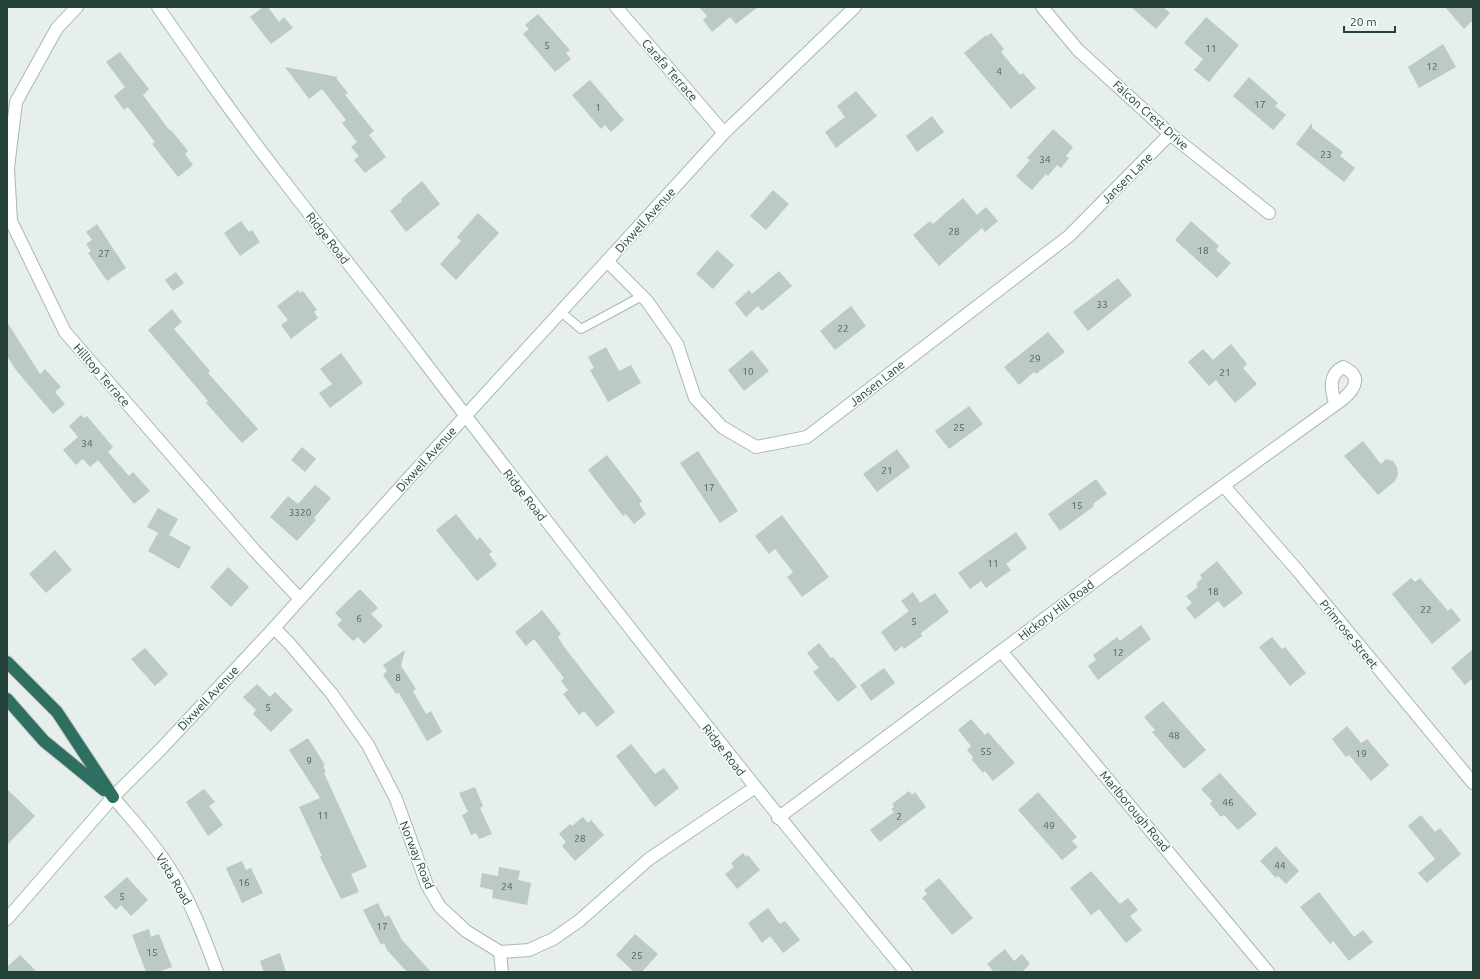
<svg xmlns="http://www.w3.org/2000/svg" width="1480" height="979" viewBox="0 0 1480 979" font-family="Ubuntu,sans-serif">
<style>
.building{fill:#bbcac4}
.lines{fill:none;stroke-linecap:round;stroke-linejoin:round}
.lane-casing{stroke:#a8b8b2;stroke-width:10}
.street-casing{stroke:#a8b8b2;stroke-width:14}
.secondary-casing{stroke:#a4bbb3;stroke-width:14}
.highway-casing{stroke:#c2cac8;stroke-width:14}
.lane{stroke:#fff;stroke-width:8}
.street{stroke:#fff;stroke-width:12}
.secondary{stroke:#fff;stroke-width:12}
.highway{stroke:#2f6f62;stroke-width:12}
.labels{text-anchor:middle;dominant-baseline:central;stroke-width:3.5;stroke-linejoin:round;paint-order:stroke}
.number-label{font-size:10px;fill:#4a645c}
.street-label{font-size:12px;fill:#24423a;stroke:#f7fbf9}
</style>
<rect width="100%" height="100%" fill="#e6efeb"/>
<g class="building">
<path d="M263,7H268L279,22L284,17L293,28L271,44L250,17Z"/>
<path d="M699,7H758L736,24L730,17L712,32L703,20L707,16Z"/>
<path d="M1131,7H1163L1170,13L1156,29Z"/>
<path d="M1445,7H1473V20L1464,29Z"/>
<path d="M538,14L570,50L566,53L571,59L555,72L523,34L529,29L525,25Z"/>
<path d="M1206,17L1239,45L1209,82L1194,70L1203,59L1184,43Z"/>
<path d="M991,33L1004,49L1001,52L1020,75L1023,73L1036,88L1011,109L964,53L986,35L987,36Z"/>
<path d="M1443,44L1456,67L1419,88L1408,67Z"/>
<path d="M120,52L149,89L143,95L170,131L171,130L188,151L185,154L193,165L178,177L152,144L155,142L128,107L124,110L114,96L125,87L106,62Z"/>
<path d="M285,67L338,77L336,78L348,93L345,95L374,131L369,135L386,157L365,173L354,160L359,156L351,147L357,142L342,123L346,120L322,89L309,99Z"/>
<path d="M1249,77L1278,103L1275,106L1286,115L1273,130L1233,96Z"/>
<path d="M590,80L624,120L611,132L605,125L601,129L572,95Z"/>
<path d="M856,91L877,116L836,148L825,132L845,117L837,106Z"/>
<path d="M932,116L944,132L917,152L906,136Z"/>
<path d="M1312,123V128L1343,152L1340,156L1355,168L1344,182L1296,144Z"/>
<path d="M1053,129L1073,147L1066,156L1069,158L1061,168L1057,165L1048,176L1046,174L1032,190L1016,176L1030,160L1027,158Z"/>
<path d="M422,181L440,204L406,232L390,211L402,201L401,199Z"/>
<path d="M773,190L789,204L766,230L750,216Z"/>
<path d="M963,198L977,215L986,207L998,221L985,232L982,228L939,266L913,235L930,221L933,224Z"/>
<path d="M478,213L499,233L456,280L440,264L461,241L457,237Z"/>
<path d="M241,221L249,232L252,230L260,242L240,256L224,233Z"/>
<path d="M1191,221L1219,246L1216,250L1231,263L1217,278L1175,240Z"/>
<path d="M97,224L126,268L107,281L88,253L91,251L86,244L92,240L86,232Z"/>
<path d="M717,250L734,265L713,289L696,274Z"/>
<path d="M779,271L792,286L762,311L758,306L746,317L735,303L749,290L752,294Z"/>
<path d="M176,272L184,283L173,291L165,280Z"/>
<path d="M1118,278L1132,295L1088,331L1073,312Z"/>
<path d="M298,290L300,293L303,291L317,310L314,312L318,318L291,339L281,325L288,320L277,306Z"/>
<path d="M851,306L866,326L835,350L820,331Z"/>
<path d="M172,309L182,322L174,329L210,371L208,373L258,429L242,443L206,403L208,401L148,330Z"/>
<path d="M7,322L40,374L45,369L61,387L55,392L65,404L53,414L16,370L7,356Z"/>
<path d="M1048,332L1065,352L1036,374L1034,372L1019,385L1004,367Z"/>
<path d="M1231,344L1247,364L1243,368L1257,384L1235,403L1216,380L1209,386L1188,362L1203,349L1213,360Z"/>
<path d="M606,347L619,371L631,365L641,383L608,402L590,370L594,368L588,357Z"/>
<path d="M752,350L769,371L744,391L728,370Z"/>
<path d="M341,353L363,383L330,408L319,393L332,384L320,369Z"/>
<path d="M969,406L983,424L949,449L935,431Z"/>
<path d="M81,415L84,418L87,416L113,447L108,452L129,476L133,472L150,491L134,504L98,460L90,467L83,459L76,465L63,450L78,437L69,426Z"/>
<path d="M1363,441L1381,464L1386,459L1393,461L1397,467L1398,474L1395,481L1378,495L1344,456Z"/>
<path d="M302,447L316,459L305,472L291,460Z"/>
<path d="M897,449L910,467L877,492L863,474Z"/>
<path d="M698,451L738,511L720,523L680,463Z"/>
<path d="M607,455L642,501L639,504L646,514L634,524L626,514L623,516L588,470Z"/>
<path d="M1096,479L1107,494L1094,503L1093,507L1060,531L1048,514Z"/>
<path d="M315,485L331,498L314,518L316,520L297,541L270,517L288,496L298,504Z"/>
<path d="M158,508L178,519L169,535L191,547L179,569L148,551L158,533L147,527Z"/>
<path d="M456,514L477,540L480,537L492,552L489,554L497,565L477,581L436,530Z"/>
<path d="M782,515L829,577L802,597L787,577L793,572L775,549L769,554L755,536Z"/>
<path d="M1016,532L1027,548L1006,564L1011,570L986,588L981,581L970,589L958,573Z"/>
<path d="M55,550L72,570L46,593L29,574Z"/>
<path d="M1217,561L1243,593L1224,608L1218,601L1195,619L1186,608L1192,603L1186,596L1198,587L1196,584L1202,578L1200,575Z"/>
<path d="M228,567L249,587L231,607L210,587Z"/>
<path d="M1411,578L1415,582L1420,578L1448,611L1451,608L1461,620L1432,644L1392,594Z"/>
<path d="M360,589L378,608L371,614L383,626L364,644L358,637L353,641L337,625L342,620L335,613Z"/>
<path d="M913,592L920,603L935,593L949,612L921,633L922,636L904,649L902,646L895,652L881,632L909,611L901,601Z"/>
<path d="M542,610L561,634L558,637L565,648L615,712L597,727L584,711L579,715L563,694L568,690L561,681L564,678L534,639L526,646L515,632Z"/>
<path d="M1141,625L1151,639L1098,680L1088,666L1096,660L1093,655L1117,637L1120,641Z"/>
<path d="M1272,637L1282,649L1285,647L1306,673L1290,686L1259,647Z"/>
<path d="M819,643L831,658L833,657L857,687L838,702L813,672L819,668L807,653Z"/>
<path d="M145,648L168,674L155,686L131,659Z"/>
<path d="M1473,649V678L1465,685L1451,668Z"/>
<path d="M405,650L401,666L416,689L413,691L426,714L431,711L442,732L427,741L399,693L396,694L383,675L387,671L383,665Z"/>
<path d="M884,668L895,683L871,701L860,685Z"/>
<path d="M257,684L270,697L275,692L293,710L271,732L253,714L256,710L243,697Z"/>
<path d="M1163,701L1206,750L1184,769L1152,732L1155,730L1144,717Z"/>
<path d="M971,719L985,735L988,732L1015,763L993,781L985,771L983,773L972,760L973,757L967,750L971,746L958,730Z"/>
<path d="M1347,726L1361,743L1367,739L1389,765L1371,781L1349,755L1346,757L1332,739Z"/>
<path d="M308,738L325,765L323,766L326,772L324,773L367,867L351,874L359,892L341,899L320,857L322,856L299,807L320,798L289,750Z"/>
<path d="M631,744L655,774L664,768L679,788L655,807L616,756Z"/>
<path d="M1220,773L1257,814L1238,830L1224,815L1221,817L1210,804L1212,801L1201,789Z"/>
<path d="M475,787L483,806L480,808L492,834L479,839L476,833L471,835L462,815L468,812L459,793Z"/>
<path d="M7,789L35,816L7,845Z"/>
<path d="M204,789L215,802L209,806L223,825L208,836L186,802Z"/>
<path d="M909,791L912,795L915,792L926,807L880,842L870,830L894,812L891,809L894,807L892,804Z"/>
<path d="M1038,792L1077,837L1072,841L1078,847L1062,860L1018,810Z"/>
<path d="M1421,815L1435,832L1440,828L1461,854L1427,883L1418,873L1435,859L1408,826Z"/>
<path d="M583,817L588,823L591,820L604,835L575,861L562,846L566,842L559,834L570,824L572,826Z"/>
<path d="M1276,846L1299,871L1286,884L1278,876L1276,878L1260,861Z"/>
<path d="M743,853L746,857L748,855L760,870L737,889L725,874L734,867L731,863Z"/>
<path d="M242,861L246,870L251,868L263,893L242,903L226,868Z"/>
<path d="M499,867L520,871L518,880L531,883L527,905L492,898L493,890L480,887L482,873L498,876Z"/>
<path d="M1091,871L1120,904L1128,898L1138,910L1130,916L1142,930L1126,943L1099,909L1091,915L1070,888Z"/>
<path d="M127,877L148,900L131,916L121,905L116,910L104,897Z"/>
<path d="M939,878L973,918L952,935L922,898L927,894L924,890Z"/>
<path d="M1319,892L1354,937L1363,930L1373,942L1349,961L1333,941L1330,944L1300,907Z"/>
<path d="M378,903L385,917L389,915L402,940L431,972H407L387,950L384,943L381,945L363,910Z"/>
<path d="M768,908L780,924L785,921L800,940L783,953L770,936L762,943L748,923Z"/>
<path d="M149,929L151,937L159,934L172,967L158,972H146L132,935Z"/>
<path d="M635,934L658,954L642,972H634L616,955Z"/>
<path d="M1005,949L1014,961L1022,954L1030,964L1023,971L1024,972H994L987,964Z"/>
<path d="M280,953L286,972H264L260,961Z"/>
<path d="M20,955L37,972H7V967Z"/>
</g>
<g class="lines">
<defs>
<path id="lane" d="M561,312L581,329L642,296"/>
<g id="street">
<path d="M77,7L57,28L16,102L8,168L11,221L65,332L255,551L300,599"/>
<path d="M616,7L724,133"/>
<path d="M1042,7L1078,50L1170,134L1269,213"/>
<path d="M607,261L647,301L677,344L695,398L722,427L756,447L807,437L1069,236L1170,134"/>
<path d="M1224,486L1298,571L1473,783"/>
<path d="M274,628L289,643L332,694L368,745L396,799L427,885L440,907L466,931L500,952L529,950L553,939L579,921L649,859L754,788"/>
<path d="M1001,651L1268,972"/>
<path d="M113,797C133,821 154,843 170,869C191,901 204,937 217,972"/>
<path d="M778,818L1198,504L1343,399C1356,388 1362,376 1343,367C1328,375 1331,389 1335,403"/>
<path d="M500,952L502,972"/>
</g>
<g id="secondary">
<path d="M158,7C199,66 240,125 284,181C330,241 378,300 423,360C581,567 740,772 906,972"/>
<path d="M7,919L113,797L161,749L274,628L406,481L724,133L855,7"/>
</g>
<g id="highway">
<path d="M7,662L57,712L113,797"/>
<path d="M7,699L44,741L104,790"/>
</g>
</defs>
<use href="#lane" class="lane-casing"/>
<use href="#street" class="street-casing"/>
<use href="#secondary" class="secondary-casing"/>
<use href="#highway" class="highway-casing"/>
<use href="#lane" class="lane"/>
<use href="#street" class="street"/>
<use href="#secondary" class="secondary"/>
<use href="#highway" class="highway"/>
</g>
<g class="labels">
<g class="number-label">
<text x="547" y="45">5</text>
<text x="1211" y="48">11</text>
<text x="1432" y="66">12</text>
<text x="999" y="71">4</text>
<text x="1260" y="104">17</text>
<text x="598" y="107">1</text>
<text x="1326" y="154">23</text>
<text x="1045" y="159">34</text>
<text x="954" y="231">28</text>
<text x="1203" y="250">18</text>
<text x="104" y="253">27</text>
<text x="1102" y="304">33</text>
<text x="843" y="328">22</text>
<text x="1035" y="358">29</text>
<text x="748" y="371">10</text>
<text x="1225" y="372">21</text>
<text x="959" y="427">25</text>
<text x="87" y="443">34</text>
<text x="887" y="470">21</text>
<text x="709" y="487">17</text>
<text x="1077" y="505">15</text>
<text x="300" y="512">3320</text>
<text x="993" y="563">11</text>
<text x="1213" y="591">18</text>
<text x="1426" y="609">22</text>
<text x="359" y="618">6</text>
<text x="914" y="621">5</text>
<text x="1118" y="652">12</text>
<text x="398" y="677">8</text>
<text x="268" y="707">5</text>
<text x="1174" y="735">48</text>
<text x="986" y="751">55</text>
<text x="1361" y="753">19</text>
<text x="309" y="760">9</text>
<text x="1228" y="802">46</text>
<text x="323" y="815">11</text>
<text x="899" y="816">2</text>
<text x="1049" y="825">49</text>
<text x="580" y="838">28</text>
<text x="1280" y="865">44</text>
<text x="244" y="882">16</text>
<text x="507" y="886">24</text>
<text x="122" y="896">5</text>
<text x="382" y="926">17</text>
<text x="152" y="952">15</text>
<text x="637" y="955">25</text>
</g>
<g class="street-label">
<text transform="translate(670 70) rotate(49)">Carafa Terrace</text>
<text transform="translate(1151 115) rotate(42)">Falcon Crest Drive</text>
<text transform="translate(1127 178) rotate(-45)">Jansen Lane</text>
<text transform="translate(645 220) rotate(-48)">Dixwell Avenue</text>
<text transform="translate(328 238) rotate(52)">Ridge Road</text>
<text transform="translate(102 375) rotate(49)">Hilltop Terrace</text>
<text transform="translate(877 383) rotate(-38)">Jansen Lane</text>
<text transform="translate(426 459) rotate(-48)">Dixwell Avenue</text>
<text transform="translate(525 495) rotate(52)">Ridge Road</text>
<text transform="translate(1056 610) rotate(-37)">Hickory Hill Road</text>
<text transform="translate(1349 634) rotate(51)">Primrose Street</text>
<text transform="translate(208 698) rotate(-47)">Dixwell Avenue</text>
<text transform="translate(724 750) rotate(52)">Ridge Road</text>
<text transform="translate(1135 811) rotate(50)">Marlborough Road</text>
<text transform="translate(417 855) rotate(68)">Norway Road</text>
<text transform="translate(174 879) rotate(59)">Vista Road</text>
</g>
</g>
<rect width="1480" height="979" fill="none" stroke="#24423a" stroke-width="16"/>
<path d="M1344 26v6h51v-6" fill="none" stroke="#24423a" stroke-width="2"/>
<text x="1350" y="26" font-size="12" fill="#24423a" stroke="#f7fbf9" stroke-width="3" paint-order="stroke">20 m</text>
</svg>
